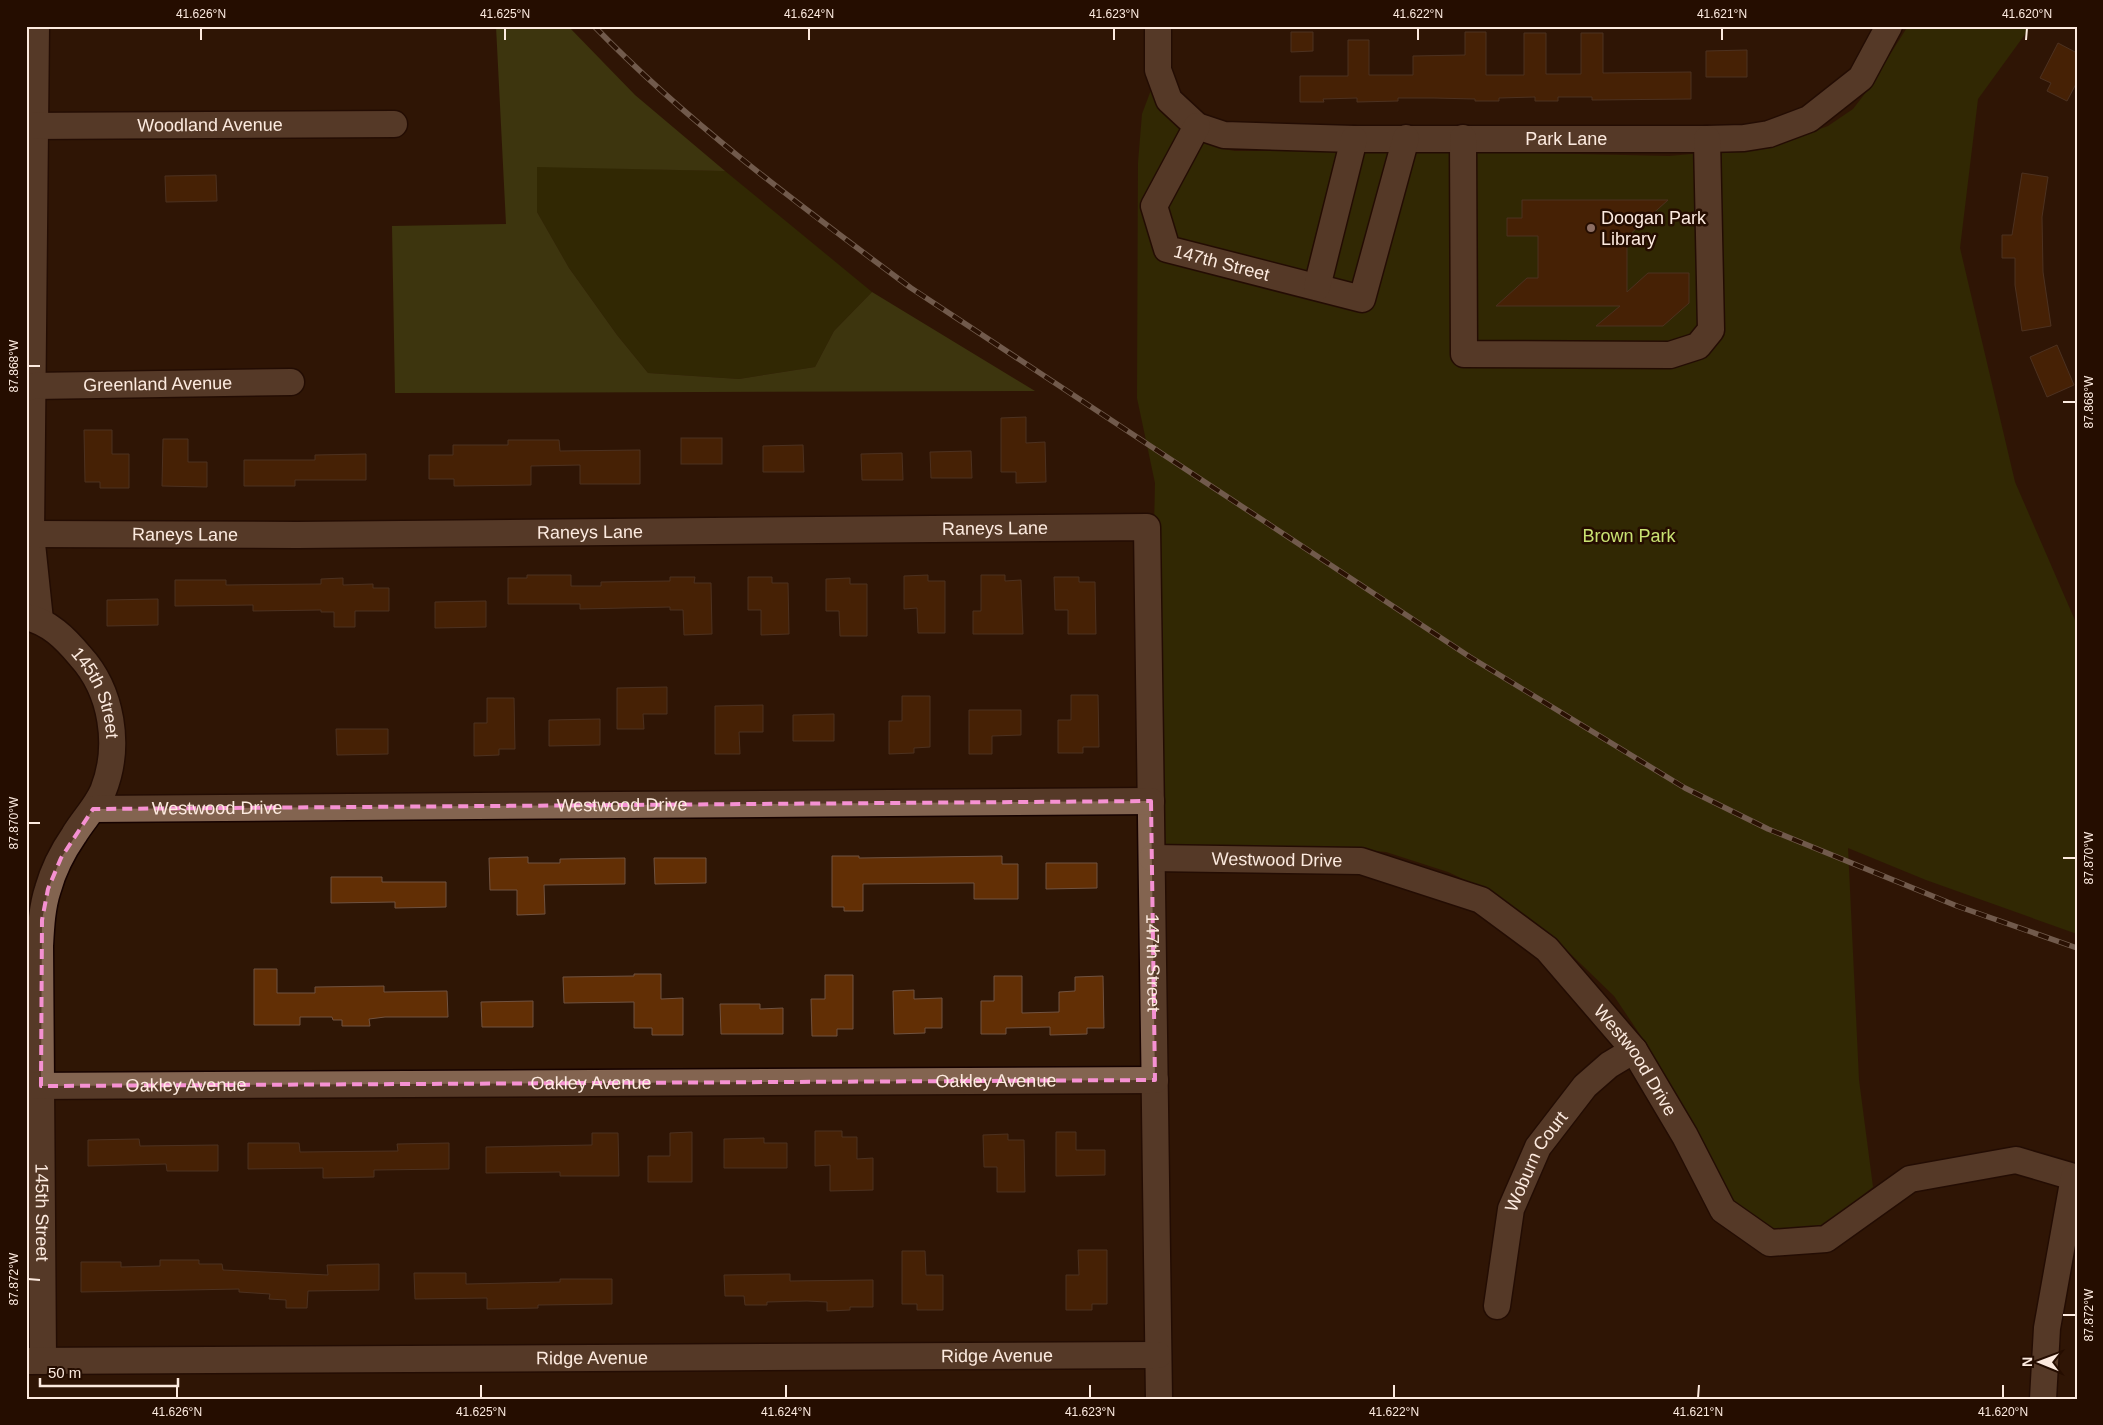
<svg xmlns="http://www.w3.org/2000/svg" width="2103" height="1425" viewBox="0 0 2103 1425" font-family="Helvetica,sans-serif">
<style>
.green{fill:#333e00}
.forest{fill:#4e5b1a}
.building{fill:#622f05;stroke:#705240}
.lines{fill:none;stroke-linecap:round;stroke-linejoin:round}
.minor-casing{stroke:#160200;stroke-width:29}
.minor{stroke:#836450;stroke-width:26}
.rail-casing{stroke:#c2aea2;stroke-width:5.5}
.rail{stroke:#250d00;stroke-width:4;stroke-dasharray:11;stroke-linecap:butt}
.marked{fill:none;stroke:#f591d2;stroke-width:4;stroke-dasharray:10 6;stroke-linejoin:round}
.ticks{fill:none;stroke:#fceadf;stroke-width:2}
.education-dot{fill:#8d6e63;stroke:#250d00;stroke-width:2}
.labels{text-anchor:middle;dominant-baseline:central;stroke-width:5;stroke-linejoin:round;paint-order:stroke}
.street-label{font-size:18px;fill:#fceadf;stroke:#250d00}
.poi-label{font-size:18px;fill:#fceadf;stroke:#250d00;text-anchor:start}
.park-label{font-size:18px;fill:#c9e272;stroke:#250d00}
.neatline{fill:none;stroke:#fceadf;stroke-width:2}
.ticks-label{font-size:12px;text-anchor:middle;fill:#fceadf}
</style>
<rect width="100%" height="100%" fill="#2f1605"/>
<g class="green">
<path d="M1908,26H2031L1978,99L1960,248L2015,482L2077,625V934L1926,880L1848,848L1859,1080L1873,1187L1831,1220L1817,1228L1771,1231L1730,1203L1647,1045L1614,996L1550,934L1507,904L1478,886L1448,872L1386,852L1322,846L1170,849L1163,845L1154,528L1155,483L1137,398L1138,163L1142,114L1151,90C1166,127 1197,145 1235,151H1439L1669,156L1748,149L1776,145L1828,126L1853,109L1867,91Z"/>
<path d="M537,166L725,171L872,292L834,331L815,367L739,379L648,373L617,335L569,268L537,212Z"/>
</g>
<path class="forest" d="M496,26H568L635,95L725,171L537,167V212L569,268L617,335L648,373L739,379L815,367L834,331L872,292L1035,391L395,393L392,226L506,224Z"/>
<g class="building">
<path d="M1291,32H1313V51L1291,52Z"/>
<path d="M1465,32H1486V75H1524V33H1546V74H1581V33H1603V73L1691,72V99L1592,100V97H1558V101H1535V97L1499,98V101H1475V99L1434,98H1398V101L1357,102V98L1323,99L1324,102H1300V76H1348V40H1369V75H1413V56L1465,55Z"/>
<path d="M2058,43L2077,53V82L2067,101L2047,91L2051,83L2040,78Z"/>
<path d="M1747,50V77H1706V51Z"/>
<path d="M2022,173L2048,177L2042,217L2043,272L2051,326L2022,331L2015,285V258H2002V235H2012Z"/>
<path d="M216,175L217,201L166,202L165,176Z"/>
<path d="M1522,200H1668L1627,237V292L1648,273H1689V303L1663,326H1596L1620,306H1496L1527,278H1538V236H1507V218H1522Z"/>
<path d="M2057,345L2074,385L2047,397L2030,357Z"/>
<path d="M1026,417V443L1045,442L1046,482L1016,483V472H1001V418Z"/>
<path d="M84,430H112V454H129V488H100V482H85Z"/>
<rect x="681" y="438" width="41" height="26"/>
<path d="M163,439H188V462H207V487L162,486Z"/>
<path d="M508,440H559L560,451L640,450V484H580V465L531,466V485L454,486V479H429V455H453V445H508Z"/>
<path d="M803,445L804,472H763V446Z"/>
<path d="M971,451L972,478H931L930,452Z"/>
<path d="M902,453L903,480H862L861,454Z"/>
<path d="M366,454V480H295V486H244V460H315V455Z"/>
<path d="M527,575H571V586H601V582L670,581V577H695L694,583H711L712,634L684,635L683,610H670V607L580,609V604H508V578H527Z"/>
<path d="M928,575V581H945V633H918L917,608L904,609V576Z"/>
<path d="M981,575H1005V581L1021,580L1023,634H973V611H981Z"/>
<path d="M748,577H772V583H788L789,634L761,635V610H748Z"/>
<path d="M1054,577H1079V582H1095L1096,634H1068V610H1055Z"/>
<path d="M343,578V585L373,584V588H389V611H355V627H334V612H321V610L253,611V605L175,606V580H226V585L321,584V579Z"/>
<path d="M850,578V584H867V636H840L839,611H826V579Z"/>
<path d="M158,599V625L107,626V600Z"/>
<path d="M486,601V627L435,628V602Z"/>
<path d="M667,687V714H643L644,729H617V688Z"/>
<path d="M1071,695H1098L1099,747H1083V753H1058V720H1071Z"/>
<path d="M902,696H930V747L914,748V753L889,754V721H902Z"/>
<path d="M487,698H514L515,749H499V755L474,756V723H487Z"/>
<path d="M763,705V732H739L740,754H715V706Z"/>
<path d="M969,710H1021V735L992,736V754H969Z"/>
<path d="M834,714V741H793V715Z"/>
<path d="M600,719V745L549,746V720Z"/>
<path d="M336,729H388V754L337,755Z"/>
<path d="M832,856H859V858L1002,856V864H1018V899H974V883L863,884V911H844V907H832Z"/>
<path d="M528,857V863H560V859L625,858V884L544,885L545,914L517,915V890H490L489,858Z"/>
<path d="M654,858H706V883L655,884Z"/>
<path d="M1046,863H1097V888L1046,889Z"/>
<path d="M331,877H382V882H446V907L395,908V902L331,903Z"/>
<path d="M254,969H277V993H315V987L384,986V992L447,991L448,1017H385L369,1019L370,1026H342V1020H333L332,1017H300V1025H254Z"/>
<path d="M634,974H661V999L683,998V1035H652V1028H634V1002L564,1003L563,977L634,976Z"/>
<path d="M825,975H853V1029H837V1036H812L811,999H825Z"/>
<path d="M994,976H1022V1013L1059,1012V992L1075,991V977L1103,976L1104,1028H1087V1034L1050,1035V1027L1006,1028V1034H981V1001H994Z"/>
<path d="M914,990V999L942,998V1028H925V1033L894,1034L893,991Z"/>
<path d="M533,1001V1027H482L481,1002Z"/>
<path d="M720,1004H760V1009L783,1008V1034H721Z"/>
<path d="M815,1131H842V1137H857V1159L873,1158V1190L830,1191V1165L815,1166Z"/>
<path d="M692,1132V1182H648V1156H670V1133Z"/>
<path d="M1056,1132H1076V1150H1105V1175L1056,1176Z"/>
<path d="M592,1133H618L619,1176H560V1172L486,1173V1147L592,1145Z"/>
<path d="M1008,1134V1140H1024L1025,1192H997V1167H984L983,1135Z"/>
<path d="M764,1138V1143H787V1168H724V1139Z"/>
<path d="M139,1139L140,1146L218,1145V1171H167L166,1164L88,1166V1140Z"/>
<path d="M248,1143H299L300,1152L398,1151L397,1144L449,1143V1169L374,1170V1177L323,1178V1168L248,1169Z"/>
<path d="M1078,1250H1107V1304H1092V1310H1066V1275H1079Z"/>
<path d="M902,1251H925L926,1275H943V1310H917V1304H902Z"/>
<path d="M160,1260H199V1264H222L223,1270L328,1275L327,1265L379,1264V1290L308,1291L307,1308H286V1300L269,1299L270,1294L239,1292V1289L81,1292V1262H121V1267L160,1266Z"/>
<path d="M414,1273H466V1284L560,1282V1279H612V1304L538,1305V1308L487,1309V1298L415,1299Z"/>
<path d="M790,1274V1281L873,1280V1307H850V1310L827,1311V1302L807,1301L767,1302V1305H745L744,1296H725L724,1275Z"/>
</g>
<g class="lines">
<defs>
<g id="minor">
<path d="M36,26L31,534L40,620"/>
<path id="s1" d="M1158,26V70L1169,100L1197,126L1224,135L1354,139H1707L1744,138L1769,134L1809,119L1861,78L1889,26"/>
<path id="s2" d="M26,126L394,124"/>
<path id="s3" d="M1197,126L1154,206L1167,249L1362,299L1406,138"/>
<path d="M1463,138L1464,354L1670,355L1698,346L1711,330L1707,139"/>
<path d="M1317,287L1354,139"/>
<path id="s4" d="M26,388L33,386L291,382"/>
<path id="s5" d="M31,534L297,535L1147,527L1159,1399"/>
<path id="s6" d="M26,617C49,622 65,638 80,656C112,691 121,746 103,791C96,807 83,820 74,835C63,851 53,871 48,889C42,907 41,927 40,946L43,1361"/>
<path id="s7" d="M93,809L1151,801"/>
<path id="s8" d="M1152,858L1361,861L1481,900L1547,949L1634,1050L1685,1136L1723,1210L1770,1243L1826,1239L1910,1179L2016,1160L2077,1178"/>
<path id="s9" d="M26,1086L1155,1080"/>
<path id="s10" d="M1497,1306L1511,1209L1538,1147L1585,1086L1609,1065L1634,1050"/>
<path id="s11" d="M26,1361L1158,1355"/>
<path d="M2043,1399L2047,1328L2074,1177"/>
</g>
</defs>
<use href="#minor" class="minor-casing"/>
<use href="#minor" class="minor"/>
<defs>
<path id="rail" d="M594,26C689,124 802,207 911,288L1470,657L1685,788L1768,829L1957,906L2077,948"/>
</defs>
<use href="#rail" class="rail-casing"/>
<use href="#rail" class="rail"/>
</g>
<path d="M0 0H2103V1425H0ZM1151,801L1155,1080L41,1086L42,920L48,889L61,858L93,809Z" fill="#2f1605" fill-opacity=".55" fill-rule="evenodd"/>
<path class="marked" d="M1151,801L1155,1080L41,1086L42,920L48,889L61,858L93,809Z"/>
<path class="ticks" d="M201,40V28M505,40V28M809,40V28M1114,40V28M1418,40V28M1722,40V28M2026,40L2027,28M28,366H40M2063,402H2076M28,823H40M2063,858H2076M28,1279L40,1280M2063,1315H2076M177,1398V1385M481,1398V1385M786,1398V1385M1090,1398V1385M1394,1398V1385M1698,1398L1699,1385M2003,1398V1385"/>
<circle class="education-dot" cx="1591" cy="228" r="5"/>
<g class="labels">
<g class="street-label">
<text stroke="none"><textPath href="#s2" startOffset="184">Woodland Avenue</textPath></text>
<text stroke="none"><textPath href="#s1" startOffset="485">Park Lane</textPath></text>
<text stroke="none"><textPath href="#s3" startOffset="192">147th Street</textPath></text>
<text stroke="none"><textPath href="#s4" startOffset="132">Greenland Avenue</textPath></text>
<text stroke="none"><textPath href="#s5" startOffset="964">Raneys Lane</textPath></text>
<text stroke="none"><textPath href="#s5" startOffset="559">Raneys Lane</textPath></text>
<text stroke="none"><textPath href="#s5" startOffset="154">Raneys Lane</textPath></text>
<text stroke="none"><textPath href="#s6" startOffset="109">145th Street</textPath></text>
<text stroke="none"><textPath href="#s7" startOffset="529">Westwood Drive</textPath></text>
<text stroke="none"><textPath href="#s7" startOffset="124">Westwood Drive</textPath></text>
<text stroke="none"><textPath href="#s8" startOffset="125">Westwood Drive</textPath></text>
<text stroke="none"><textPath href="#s5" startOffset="1552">147th Street</textPath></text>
<text stroke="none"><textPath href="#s8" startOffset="560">Westwood Drive</textPath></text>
<text stroke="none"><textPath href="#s9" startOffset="970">Oakley Avenue</textPath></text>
<text stroke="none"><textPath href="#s9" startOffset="565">Oakley Avenue</textPath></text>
<text stroke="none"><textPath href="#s9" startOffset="160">Oakley Avenue</textPath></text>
<text stroke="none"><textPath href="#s10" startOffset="152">Woburn Court</textPath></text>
<text stroke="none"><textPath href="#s6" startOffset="649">145th Street</textPath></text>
<text stroke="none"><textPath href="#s11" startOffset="971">Ridge Avenue</textPath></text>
<text stroke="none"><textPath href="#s11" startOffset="566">Ridge Avenue</textPath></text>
</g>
<g class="poi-label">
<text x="1601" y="218">Doogan Park<tspan x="1601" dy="21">Library</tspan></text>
</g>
<g class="park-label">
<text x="1629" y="536">Brown Park</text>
</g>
</g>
<rect width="2103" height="1425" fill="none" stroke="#250d00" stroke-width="55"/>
<g transform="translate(2040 1362) rotate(271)" stroke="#250d00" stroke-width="4" paint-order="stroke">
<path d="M0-4L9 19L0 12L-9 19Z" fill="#fceadf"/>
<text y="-8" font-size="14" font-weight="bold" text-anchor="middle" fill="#fceadf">N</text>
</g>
<path d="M40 1378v8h138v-8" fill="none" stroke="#fceadf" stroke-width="2.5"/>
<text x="48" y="1378" font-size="15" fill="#fceadf" stroke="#250d00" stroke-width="4" paint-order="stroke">50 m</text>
<rect x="28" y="28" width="2048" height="1370" class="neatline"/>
<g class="ticks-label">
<text x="201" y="18">41.626°N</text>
<text x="505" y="18">41.625°N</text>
<text x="809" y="18">41.624°N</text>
<text x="1114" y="18">41.623°N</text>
<text x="1418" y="18">41.622°N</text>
<text x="1722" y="18">41.621°N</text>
<text x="2027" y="18">41.620°N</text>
<text transform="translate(14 366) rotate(-90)" y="4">87.868°W</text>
<text transform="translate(2089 402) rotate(-90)" y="4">87.868°W</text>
<text transform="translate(14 823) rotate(-90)" y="4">87.870°W</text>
<text transform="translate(2089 858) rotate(-90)" y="4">87.870°W</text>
<text transform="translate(14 1279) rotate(-90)" y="4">87.872°W</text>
<text transform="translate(2089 1315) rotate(-90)" y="4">87.872°W</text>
<text x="177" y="1416">41.626°N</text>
<text x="481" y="1416">41.625°N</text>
<text x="786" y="1416">41.624°N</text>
<text x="1090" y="1416">41.623°N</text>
<text x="1394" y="1416">41.622°N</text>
<text x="1698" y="1416">41.621°N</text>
<text x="2003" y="1416">41.620°N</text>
</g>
</svg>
